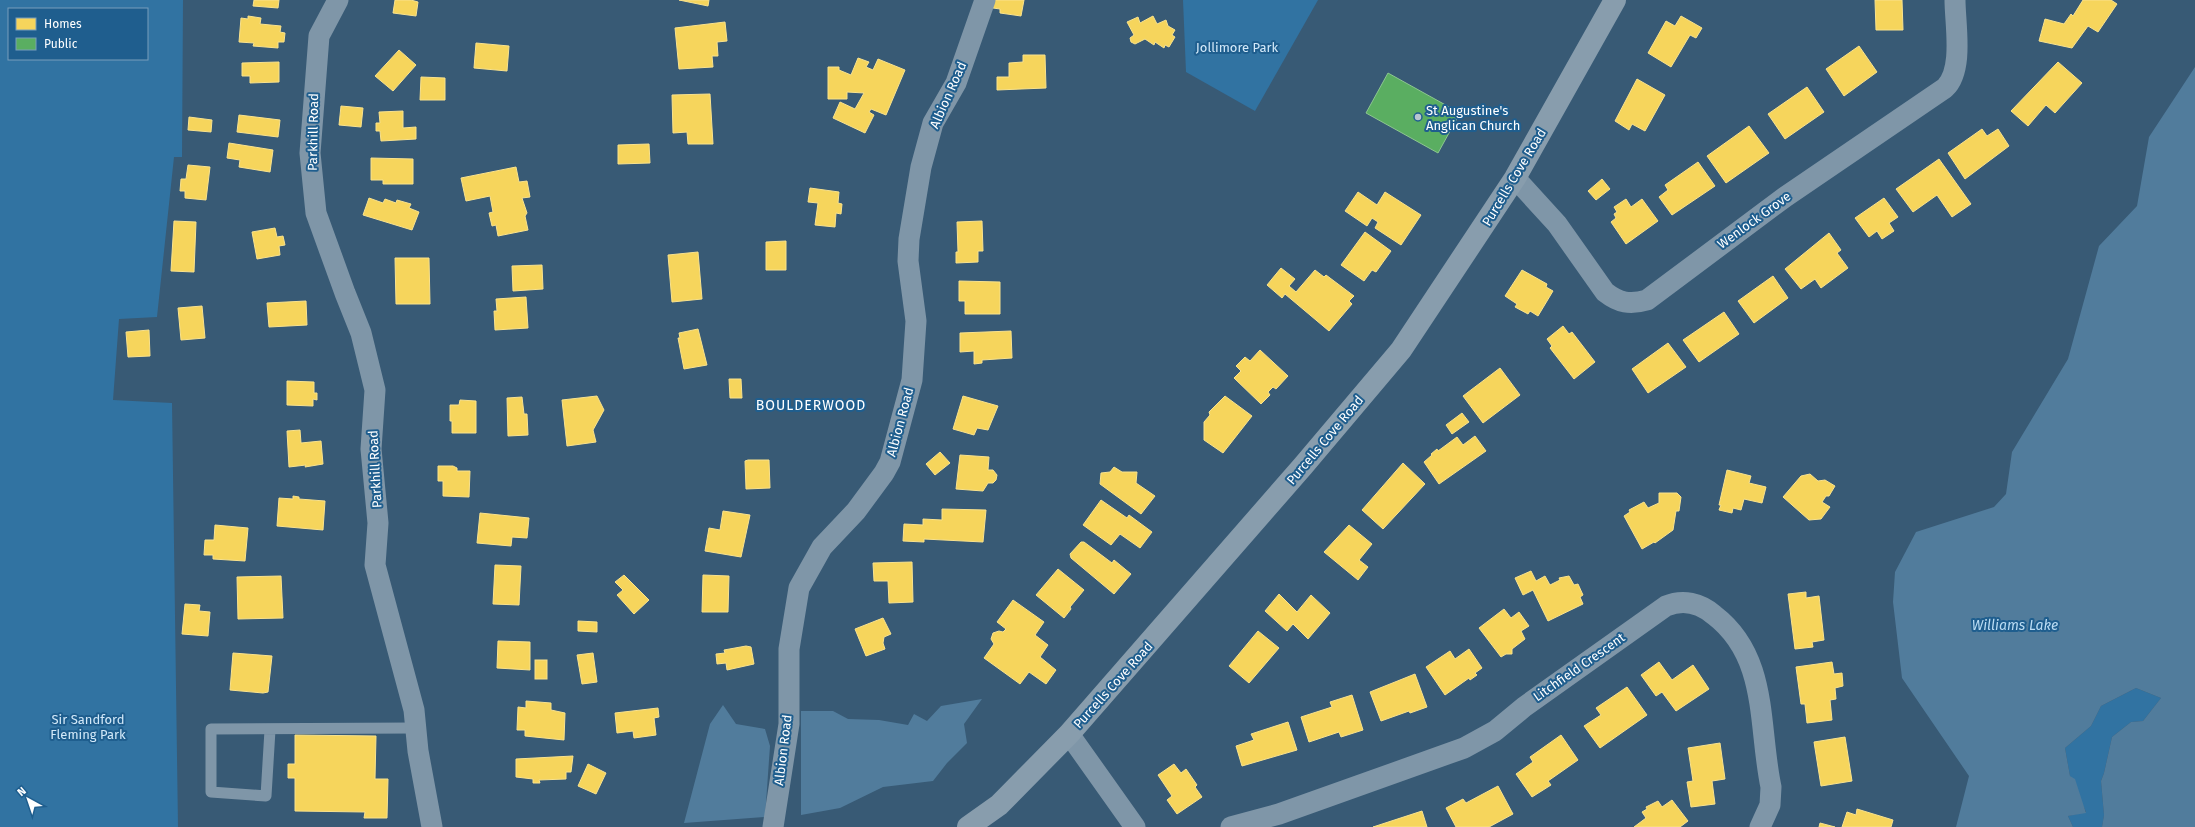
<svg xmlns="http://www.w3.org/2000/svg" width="2195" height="827" viewBox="0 0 2195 827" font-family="'Fira Sans',sans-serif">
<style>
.green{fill:#3173a2;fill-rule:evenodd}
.water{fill:#517c9c}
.homes{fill:#f6d55c;stroke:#f9e28d}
.public{fill:#5aae61;stroke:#8cc690}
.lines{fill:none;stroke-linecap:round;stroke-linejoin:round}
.service{stroke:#7f96a8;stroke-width:11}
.minor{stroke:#7f96a8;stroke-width:21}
.secondary{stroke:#889dad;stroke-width:22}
.poi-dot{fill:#b9c5cf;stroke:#1f5e8e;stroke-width:1.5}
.labels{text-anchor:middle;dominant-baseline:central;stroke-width:4;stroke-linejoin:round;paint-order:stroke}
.park-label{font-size:13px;fill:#d3e9f9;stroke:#1f5e8e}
.street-label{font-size:13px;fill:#fff;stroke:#1f5e8e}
.poi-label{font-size:13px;fill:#fff;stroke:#1f5e8e;text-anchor:start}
.neighbourhood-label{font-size:14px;letter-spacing:1px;fill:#fff;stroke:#1f5e8e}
.water-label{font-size:14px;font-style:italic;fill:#badcf3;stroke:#1f5e8e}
</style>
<rect width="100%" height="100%" fill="#385a75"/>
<g class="green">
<path d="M0,0H183L182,157H174L157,317L119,319L113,400L172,403L178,827H0ZM9,9H147V59H9Z"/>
<path d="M1183,0H1318L1255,111L1186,72Z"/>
<path d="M2136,688L2161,698L2143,721L2131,722L2112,737L2104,773L2101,781L2104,815L2102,827H2073L2068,816L2086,812L2070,776L2065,748L2091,726L2101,706Z"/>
</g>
<g class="water">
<path d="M2195,67V827H2102L2104,815L2101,781L2104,773L2112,737L2131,722L2143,721L2161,698L2136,688L2101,706L2091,726L2065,748L2070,776L2075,779L2086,813L2068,816L2073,827H1956L1969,776L1902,678L1893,602L1895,572L1916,532L1994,507L2006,494L2012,452L2068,359L2099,246L2137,206L2149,137Z"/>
<path d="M982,699L964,724L967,743L947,763L933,781L883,787L840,808L801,815V711H833L848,719L879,720L908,725L914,714L927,721L941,706Z"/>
<path d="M723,705L736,724L765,729L770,746L765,817L684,823L710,724Z"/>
</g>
<g class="homes">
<path d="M254,0H279L278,8L253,6Z"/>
<path d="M395,0H411L418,2L416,16L393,13Z"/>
<path d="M679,0H709L708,6Z"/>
<path d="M994,0H1024L1021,16L1000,13V9L993,8Z"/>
<path d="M1875,0H1902L1903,30H1876Z"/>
<path d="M2083,0H2111L2117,4L2098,32L2088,26L2072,48L2039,41L2045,19L2064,24L2071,14L2073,16Z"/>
<path d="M248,16L261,18L260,24L281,26L280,32L285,33L284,42H278V48L253,46L254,43L239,42L241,18L248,19Z"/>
<path d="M1153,16L1157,24L1166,20L1168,26L1175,30L1172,35L1175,37L1169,47L1165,45L1164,48L1155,42L1154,45L1145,39L1135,44L1131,42L1130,38L1134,35L1127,22L1138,17L1140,23Z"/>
<path d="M1681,16L1702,28L1696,38L1690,35L1671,67L1648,53L1666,21L1675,26Z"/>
<path d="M725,22L727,41L717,42L718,56H712L713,67L679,69L675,28Z"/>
<path d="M476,43L509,46L507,71L474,68Z"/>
<path d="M1859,46L1877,72L1844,96L1826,69Z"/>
<path d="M399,50L416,65L393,91L375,76Z"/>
<path d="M1023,55H1045L1046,88L997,90V77H1009V63L1023,62Z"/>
<path d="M858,58L869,62L866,67L873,70L878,59L905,70L886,115L871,109L869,112L874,115L865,133L833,118L840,102L855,109L864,93L847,92V99H828V67H839V70L851,75Z"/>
<path d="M279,62V82L250,83V76H242V63Z"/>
<path d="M2058,62L2082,83L2055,113L2046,105L2028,126L2011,111Z"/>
<path d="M421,77L445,78V100H420Z"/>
<path d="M1637,79L1665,95L1645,131L1632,124L1629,130L1615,121Z"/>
<path d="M1807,87L1824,112L1785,139L1768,114Z"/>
<path d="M710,94L713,144H688L687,132L673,133L672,95Z"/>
<path d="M341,106L363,108L361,127L339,125Z"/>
<path d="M403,111V128L416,127V139L381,141L380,131H376V123H380L379,112Z"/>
<path d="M239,115L280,120L278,137L237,132Z"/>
<path d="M189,117L212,120L211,132L188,130Z"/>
<path d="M1749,126L1769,153L1726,183L1707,156Z"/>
<path d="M1982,129L1987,136L1998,129L2009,146L1965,179L1948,153Z"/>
<path d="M229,143L273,150L270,172L239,167L240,160L227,158Z"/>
<path d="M649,144L650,163L618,164V145Z"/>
<path d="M371,158L413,159V184H383V180H371Z"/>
<path d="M1939,159L1971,204L1952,217L1937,195L1913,212L1896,189Z"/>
<path d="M1698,162L1715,186L1672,215L1659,197L1668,190L1665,185Z"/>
<path d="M188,165L210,167L206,200L185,198V191H180L181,179H186Z"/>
<path d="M516,167L519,182L527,181L530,197L522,198L527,213L525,216L528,230L498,236L496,225L492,226L489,213L493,212L490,196L466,201L461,178Z"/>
<path d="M1602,179L1610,189L1596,200L1588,191Z"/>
<path d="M810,188L839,192L838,203L842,204L841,214L836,213L835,227L815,225L818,203L808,202Z"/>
<path d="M1358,192L1377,205L1385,192L1421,215L1401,245L1375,228L1378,222L1372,218L1367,226L1345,211Z"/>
<path d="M369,198L383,203L385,199L396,203L397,200L411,204L409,208L419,212L412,230L363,215Z"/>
<path d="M1884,198L1898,217L1889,223L1894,231L1882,239L1877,231L1869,237L1855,218Z"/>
<path d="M1626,199L1631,207L1642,199L1658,221L1626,244L1611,222L1616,218L1614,214L1617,212L1614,207Z"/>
<path d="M174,221L196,222L194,272L171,271Z"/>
<path d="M982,221L983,251H978V262L956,263V252H958L957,222Z"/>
<path d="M275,228L277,237L283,236L285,245L279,246L280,255L257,259L252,232Z"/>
<path d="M1365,232L1391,251L1376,272L1372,270L1364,281L1341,265Z"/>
<path d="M1829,233L1841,250L1837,253L1848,268L1821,288L1815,279L1801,289L1785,269Z"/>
<path d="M786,241V270H766V242Z"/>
<path d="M698,252L702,299L672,302L668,255Z"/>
<path d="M395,258H429L430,304H396Z"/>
<path d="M542,265L543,289L513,291L512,266Z"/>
<path d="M1281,268L1295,279L1289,286L1296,292L1315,270L1324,277L1326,275L1354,296L1349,301L1352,304L1329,331L1285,294L1282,298L1267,285Z"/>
<path d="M1522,270L1547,284L1546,287L1553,291L1538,316L1530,311L1528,314L1515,307L1517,304L1505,296Z"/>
<path d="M1773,276L1788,298L1754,323L1738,301Z"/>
<path d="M959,281L1000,282V314H965V301H959Z"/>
<path d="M526,297L528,328L495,330L494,311H497L496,299Z"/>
<path d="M306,301L307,325L269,327L267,303Z"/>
<path d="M202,306L205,338L181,340L178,308Z"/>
<path d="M1724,312L1739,334L1699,362L1683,340Z"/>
<path d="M1563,326L1569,334L1572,332L1595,362L1574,379L1550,348L1552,346L1547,339Z"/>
<path d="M698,329L707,365L684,369L678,338H680L679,333Z"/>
<path d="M149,330L150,356L128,357L126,332Z"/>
<path d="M1011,331L1012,358L982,360V363L974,364V351L960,352V333Z"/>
<path d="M1668,343L1686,367L1648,393L1632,369Z"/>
<path d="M1260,350L1288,376L1276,389L1273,387L1268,392L1270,395L1261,404L1234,378L1241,371L1236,366L1245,357L1250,361Z"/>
<path d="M1500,368L1520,395L1483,423L1463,396Z"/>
<path d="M729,379H741L742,398H730Z"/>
<path d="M287,381L314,382V393H317V400L313,399V406L287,405Z"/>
<path d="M597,396L604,410L593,430L596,442L567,446L562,400Z"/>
<path d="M963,396L998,406L988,430L977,428L974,435L953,429Z"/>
<path d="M1225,396L1252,416L1223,453L1204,440V422L1210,415L1209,412Z"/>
<path d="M522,397L524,414H527L528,435L508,436L507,398Z"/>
<path d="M460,400L476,401V433H452V421H450V405H459Z"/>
<path d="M1462,413L1469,422L1452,434L1446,425Z"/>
<path d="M300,430L301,443L321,441L323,464L305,467L306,465L289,467L287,431Z"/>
<path d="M1475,436L1486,451L1439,484L1424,462L1432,455L1431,454L1437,449L1438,451L1457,437L1463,445Z"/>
<path d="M940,452L950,463L935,475L926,464Z"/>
<path d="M960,455L989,457L988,470H993L997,475L996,480L993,483H988L983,491L956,489Z"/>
<path d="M748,460H769L770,488L746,489L745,461Z"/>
<path d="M1403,463L1425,484L1383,529L1362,510Z"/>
<path d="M438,466H453L457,468V471H470L469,497L443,496V481H438Z"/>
<path d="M1114,467L1122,472H1137L1136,483L1155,496L1141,514L1100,484L1101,473L1110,472Z"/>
<path d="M1727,470L1751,476L1749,483L1766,487L1762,503L1744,499L1741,510L1733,508L1732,513L1719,510L1721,505H1719Z"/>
<path d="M1810,474L1818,481L1825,480L1835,486L1829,496H1826L1822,502L1830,507L1821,519L1809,520L1783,497L1801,476Z"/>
<path d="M1659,493H1677L1681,497L1679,511H1676L1673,530L1655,543L1654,542L1642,549L1624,516L1630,512L1629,510L1644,502L1648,508L1659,503Z"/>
<path d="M293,496L299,497V499L325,501L323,530L277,526L279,498L293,499Z"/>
<path d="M1101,500L1127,518L1129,515L1152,532L1140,548L1120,534L1111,545L1083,525Z"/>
<path d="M942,509L986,510L983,542L924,539V542L903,541L904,524L923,525V519L942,520Z"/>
<path d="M723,511L750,515L741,557L705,551L709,528L720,530Z"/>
<path d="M480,513L529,518L527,538L512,537L511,546L477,543Z"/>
<path d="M215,525L248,528L245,561L213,559V555H204L205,540H214Z"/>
<path d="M1349,525L1372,544L1359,560L1368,567L1358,580L1324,552Z"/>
<path d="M1081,542H1084L1112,563L1114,560L1131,574L1114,594L1071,558L1070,554Z"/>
<path d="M912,562L913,602L889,603L888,581H874L873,563Z"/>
<path d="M495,565L521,566L519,605L493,604Z"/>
<path d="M1058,569L1084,590L1070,607L1071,609L1064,618L1036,595Z"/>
<path d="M1531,571L1536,581L1545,576L1550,585L1560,580L1559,578L1569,576L1574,585L1578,584L1583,595L1580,597L1583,604L1548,621L1533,590L1523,595L1515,578Z"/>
<path d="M624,575L649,600L634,614L617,595L623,590L615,582Z"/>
<path d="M703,575L729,576L728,612H702Z"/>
<path d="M281,576L283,618L238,619L237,577Z"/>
<path d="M1806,592V598L1819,596L1824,640L1812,642L1813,647L1795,649L1788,594Z"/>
<path d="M1279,594L1297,612L1311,595L1330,613L1308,639L1293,624L1287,631L1265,611Z"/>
<path d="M1013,600L1044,622L1035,635L1048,645L1040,657L1056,670L1046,684L1029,672L1020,684L984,658L994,644L991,639L993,633L999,631L1003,632L1006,629L997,622Z"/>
<path d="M185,604L200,605L199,611L210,612L208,636L182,634Z"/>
<path d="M1504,609L1511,618L1519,612L1529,626L1521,631L1525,639L1512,649V654H1506L1501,657L1479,628Z"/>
<path d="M883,618L891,634L884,637L883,643L885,649L866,656L855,629Z"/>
<path d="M578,621L597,622V632L578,631Z"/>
<path d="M1258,631L1279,648L1249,683L1229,666Z"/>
<path d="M498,641L530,642V670L497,668Z"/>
<path d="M746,646L751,647L754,664L727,670L726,663L717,664L716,654L725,653L724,650Z"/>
<path d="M1469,649L1482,668L1475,673L1477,675L1470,680L1469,678L1445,695L1426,667L1450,651L1455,659Z"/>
<path d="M233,653L272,656L268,692L263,693L230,690Z"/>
<path d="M593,653L597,682L582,684L577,655Z"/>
<rect x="535" y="660" width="12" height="19"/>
<path d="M1659,662L1672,680L1693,665L1709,689L1676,711L1662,692L1656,696L1641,675Z"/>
<path d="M1832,662L1834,674L1842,673L1843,686L1835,688L1836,699L1830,700L1832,720L1807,723L1805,704H1801L1796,667Z"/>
<path d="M1415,674L1427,707L1410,713L1409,711L1381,721L1370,692Z"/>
<path d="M1627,687L1647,715L1600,748L1584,726L1601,715L1596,708Z"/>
<path d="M1352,695L1363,730L1341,737L1339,732L1309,742L1301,717L1332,707L1330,702Z"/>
<path d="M526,701L551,703V710L565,713L564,740L525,736V730H517L518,707L526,708Z"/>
<path d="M658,708L659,717L654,718L656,735L634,738L633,731L617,733L615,713Z"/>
<path d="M1288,722L1297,750L1242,766L1236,746L1254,740L1251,734Z"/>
<path d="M295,735L376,736L375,779H388L387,818H364L365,812L295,811V778H288V764H295Z"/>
<path d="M1561,735L1578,760L1548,781L1551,785L1532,797L1516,774L1533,762L1530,757Z"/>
<path d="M1845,737L1852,781L1821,786L1814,742Z"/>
<path d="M1720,743L1725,779L1712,781L1715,804L1691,807L1687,782L1693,781L1688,748Z"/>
<path d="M573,756L571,772H566V779L539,780L540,783H533V779L516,777V759Z"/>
<path d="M588,764L606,773L596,794L578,786Z"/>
<path d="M1174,764L1181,773L1186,769L1197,785L1195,787L1202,797L1177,814L1167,800L1172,796L1158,775Z"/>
<path d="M1498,786L1513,814L1489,827H1456L1446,808L1463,799L1466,803Z"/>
<path d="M1672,800L1688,821L1680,827H1634L1646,818L1642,812L1647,809L1646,807L1658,801L1662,807Z"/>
<path d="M1857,809L1893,820L1891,827H1842L1847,812L1856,815Z"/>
<path d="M1422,811L1427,827H1373Z"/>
<path d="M1820,823L1835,827H1819Z"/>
</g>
<path class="public" d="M1388,73L1460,113L1438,153L1366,113Z"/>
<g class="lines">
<path class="service" d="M270,730L266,796L211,792V729L415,728"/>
<g class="minor">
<path d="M338,0L319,36L310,153L316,213L345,293L361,333L375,390L371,449L378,523L375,565L414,710L418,751L432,827"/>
<path d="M1515,178L1557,224L1605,292C1619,303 1630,305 1647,300L1785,197L1945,88C1964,70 1955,24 1955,0"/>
<path d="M1069,734L1135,827"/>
<path d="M773,827L789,724V649L799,588L822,547L856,511L884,473L890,462L912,380L916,321L908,261L909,239L921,167L933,123L956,83L985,0"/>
<path d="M1231,827L1279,814L1464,748L1495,731L1524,707L1666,606C1683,599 1700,603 1714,615C1769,657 1758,726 1771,787L1770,805L1760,827"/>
</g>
<path class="secondary" d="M968,827L999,805L1069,734L1303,466L1401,350L1515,178L1615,0"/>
</g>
<circle class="poi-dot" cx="1418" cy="117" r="4"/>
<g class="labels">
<g class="park-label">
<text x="1237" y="47">Jollimore Park</text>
<text x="88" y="719">Sir Sandford<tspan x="88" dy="15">Fleming Park</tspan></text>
</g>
<g class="street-label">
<text transform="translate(948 95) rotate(-66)">Albion Road</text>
<text transform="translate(313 132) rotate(-89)">Parkhill Road</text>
<text transform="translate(1514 177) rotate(-59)">Purcells Cove Road</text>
<text transform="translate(1754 220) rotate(-36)">Wenlock Grove</text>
<text transform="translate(900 422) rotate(-75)">Albion Road</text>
<text transform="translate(1325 440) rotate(-50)">Purcells Cove Road</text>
<text transform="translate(375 469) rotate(-93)">Parkhill Road</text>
<text transform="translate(1579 667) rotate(-35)">Litchfield Crescent</text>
<text transform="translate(1113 685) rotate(-48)">Purcells Cove Road</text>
<text transform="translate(783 750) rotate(-83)">Albion Road</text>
</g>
<g class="poi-label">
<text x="1426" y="110">St Augustine's<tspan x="1426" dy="15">Anglican Church</tspan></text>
</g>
<g class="neighbourhood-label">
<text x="811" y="405">BOULDERWOOD</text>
</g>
<g class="water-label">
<text x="2015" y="625">Williams Lake</text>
</g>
</g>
<rect x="8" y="8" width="140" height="52" fill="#1f5e8e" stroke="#799ebb"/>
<rect x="16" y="18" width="20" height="12" fill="#f6d55c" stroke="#799ebb"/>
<text x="44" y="28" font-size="12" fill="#ffffff">Homes</text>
<rect x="16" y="38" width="20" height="12" fill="#5aae61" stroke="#799ebb"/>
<text x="44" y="48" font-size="12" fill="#ffffff">Public</text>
<g transform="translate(28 799) rotate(320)" stroke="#1f5e8e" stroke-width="3" paint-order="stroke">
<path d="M0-3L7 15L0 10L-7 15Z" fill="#ffffff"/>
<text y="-6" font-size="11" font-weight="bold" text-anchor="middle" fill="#ffffff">N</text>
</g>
</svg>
